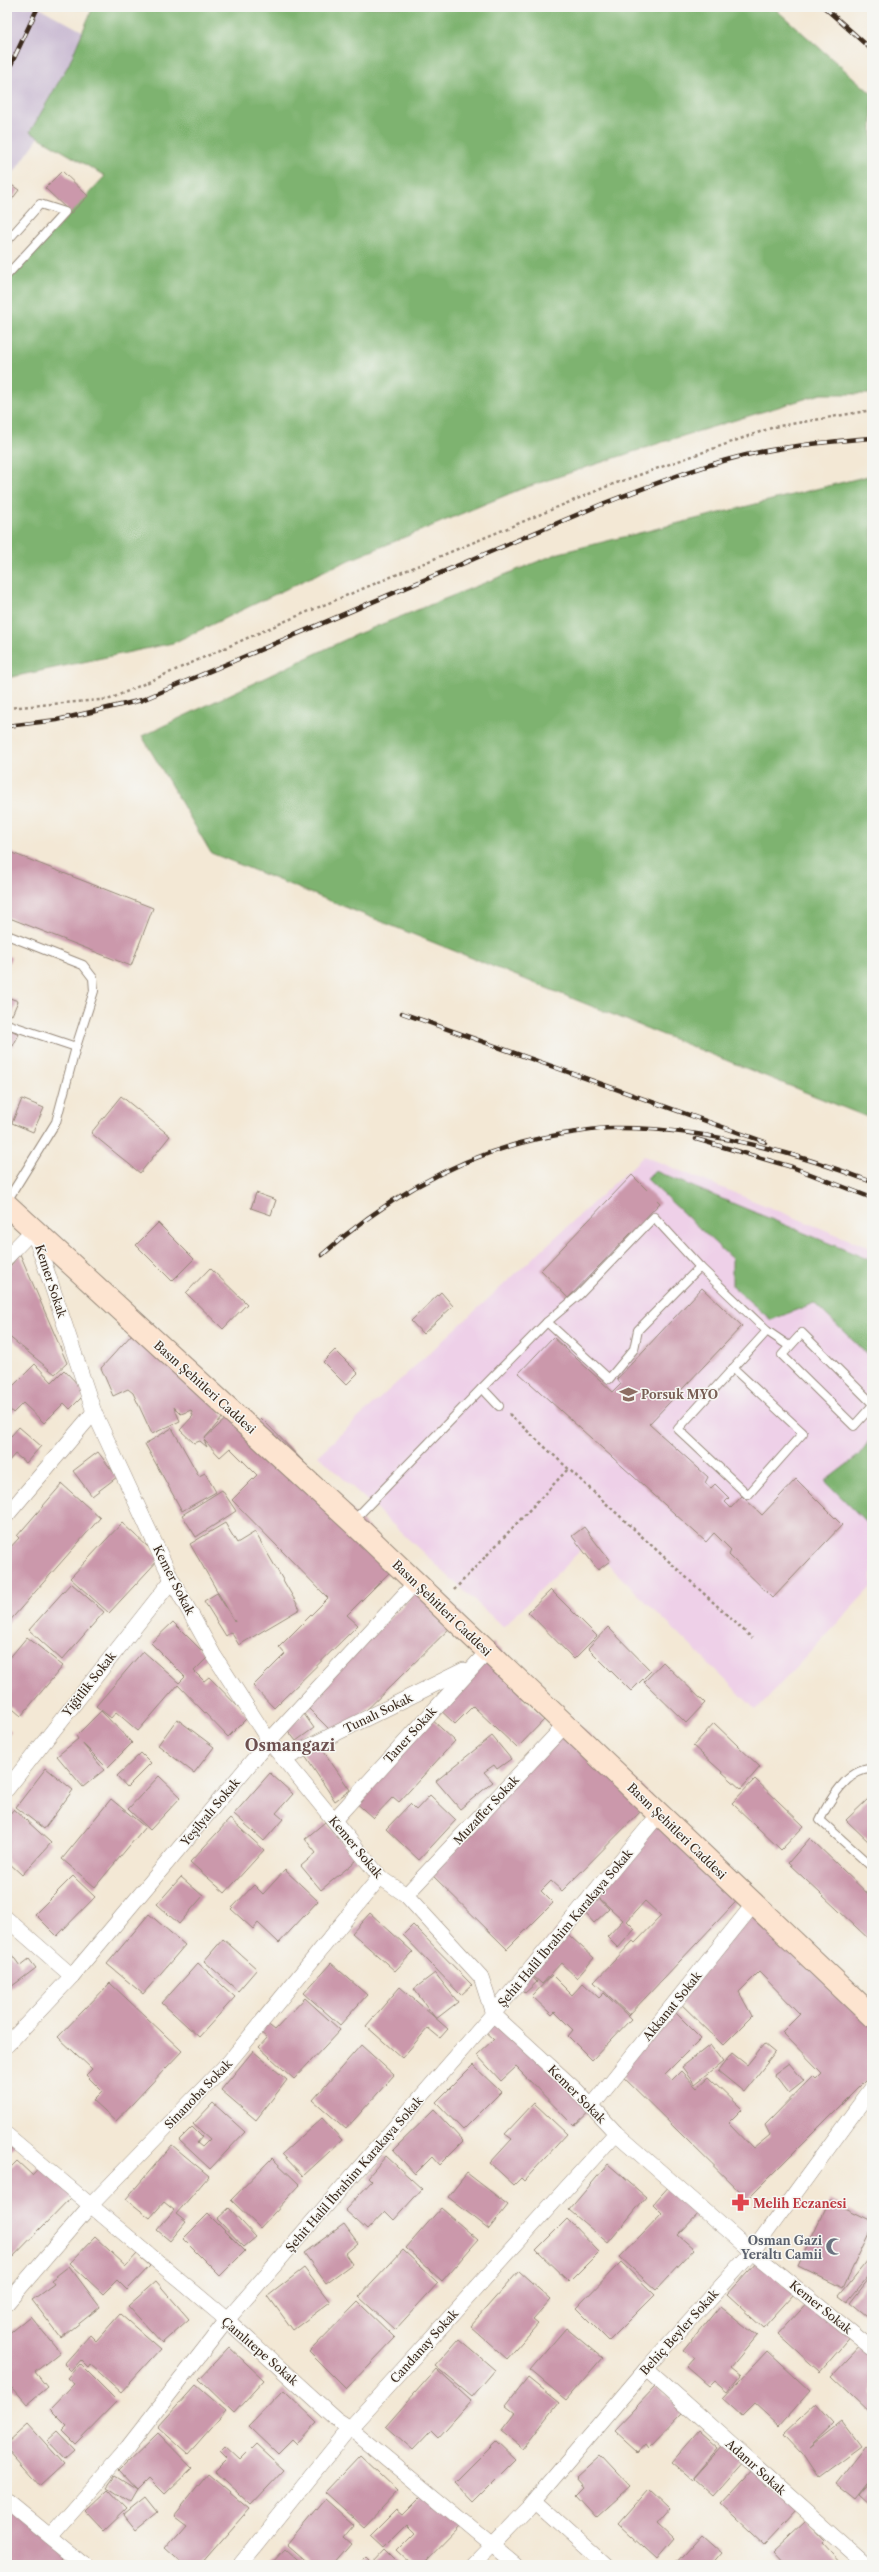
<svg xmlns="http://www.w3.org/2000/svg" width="879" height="2572" viewBox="0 0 879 2572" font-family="'Libre Caslon Text',serif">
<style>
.built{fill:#eed0e8}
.industrial{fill:#ccbed4}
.forest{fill:#7eb36f;stroke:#5c6e46}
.building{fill:#cb98ab}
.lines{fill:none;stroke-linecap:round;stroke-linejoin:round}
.lane-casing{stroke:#97897a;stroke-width:10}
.street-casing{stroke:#97897a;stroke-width:16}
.secondary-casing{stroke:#97897a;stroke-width:24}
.path{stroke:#97897a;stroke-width:2.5;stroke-dasharray:3 3;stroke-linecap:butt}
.lane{stroke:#fff;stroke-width:8}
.street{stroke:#fff;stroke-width:15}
.secondary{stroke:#fde4d0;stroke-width:22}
.rail-casing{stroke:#3b2a1e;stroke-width:4.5}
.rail{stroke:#f6f6f2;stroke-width:3;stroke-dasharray:9;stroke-linecap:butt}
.labels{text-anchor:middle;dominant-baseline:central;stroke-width:3;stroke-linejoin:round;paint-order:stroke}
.street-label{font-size:12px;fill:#3b2a1e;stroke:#f6f6f2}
.education-label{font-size:12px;font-weight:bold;fill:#785e54;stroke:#f6f6f2;text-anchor:start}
.health-label{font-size:12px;font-weight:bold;fill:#be3a42;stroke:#f6f6f2;text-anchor:start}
.worship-label{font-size:12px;font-weight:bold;fill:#5b616d;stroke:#f6f6f2;text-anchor:end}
.district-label{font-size:16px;font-weight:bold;fill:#6d504f;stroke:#f6f6f2}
</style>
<rect width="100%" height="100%" fill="#f6f6f2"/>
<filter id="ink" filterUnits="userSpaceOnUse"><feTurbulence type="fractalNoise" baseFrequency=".025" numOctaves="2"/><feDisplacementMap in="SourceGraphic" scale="8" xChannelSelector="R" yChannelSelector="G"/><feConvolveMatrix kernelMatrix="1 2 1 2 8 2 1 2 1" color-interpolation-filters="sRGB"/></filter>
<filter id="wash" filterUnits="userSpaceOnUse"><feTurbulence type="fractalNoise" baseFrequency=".012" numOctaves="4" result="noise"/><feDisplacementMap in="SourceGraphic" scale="16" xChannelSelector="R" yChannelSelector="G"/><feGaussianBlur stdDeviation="0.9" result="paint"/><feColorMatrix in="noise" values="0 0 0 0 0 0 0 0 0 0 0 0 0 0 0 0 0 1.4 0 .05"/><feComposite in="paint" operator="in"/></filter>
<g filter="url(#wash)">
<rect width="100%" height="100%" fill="#f3e8d5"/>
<path class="built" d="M644,1156L872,1249V1586L756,1710L587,1544L503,1627L318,1455Z"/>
<path class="industrial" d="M7,7H38L106,44L7,182Z"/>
<g class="forest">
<path d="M93,7H773L872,94V394H821L663,442L521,489L328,569L173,643L7,678V282L105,176L30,132L69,64Z"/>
<path d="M872,475V1119L211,853L142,736L355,635L559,553Z"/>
<path d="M655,1171L872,1261V1359L814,1303L771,1320L732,1286V1259L647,1179Z"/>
<path d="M872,1437V1528L825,1481L858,1456Z"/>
</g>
<g id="blocks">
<g class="building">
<path d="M62,171L88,196L71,213L45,188Z"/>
<path d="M7,182L19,190L7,206Z"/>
<path d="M7,851L153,908L131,966L7,917Z"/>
<path d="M7,956L11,957L7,968Z"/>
<path d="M7,997L18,1001L12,1015L7,1013Z"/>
<path d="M7,1028L19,1034L13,1046L7,1044Z"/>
<path d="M121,1096L170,1136L140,1173L91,1133Z"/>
<path d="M22,1099L44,1108L33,1132L12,1123Z"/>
<path d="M632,1175L660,1203L568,1298L541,1270Z"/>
<path d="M256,1193L276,1200L271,1215L251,1208Z"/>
<path d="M158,1223L194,1259L172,1281L136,1245Z"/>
<path d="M20,1254L67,1363L55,1374L7,1335V1270Z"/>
<path d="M210,1268L247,1304L223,1329L186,1293Z"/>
<path d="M702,1288L742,1326L649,1424L708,1477L705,1483L711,1488L715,1484L729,1498L725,1502L731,1508L742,1496L762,1515L796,1479L842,1525L773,1598L729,1555L731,1550L714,1533L706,1542L519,1373L553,1337L613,1392L621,1384L617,1379Z"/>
<path d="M441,1292L453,1306L423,1334L411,1321Z"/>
<path d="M145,1320L224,1416L204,1439L230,1415L246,1433L261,1418L401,1561L347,1615L358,1625L274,1708L253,1686L285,1654L279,1647L328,1598L232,1500L257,1475L230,1448L220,1457L204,1440L207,1447L200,1441L194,1443L180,1430L193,1416L191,1410L181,1414L174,1407L180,1421L152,1434L133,1393L128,1389L113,1396L101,1368Z"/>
<path d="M335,1350L358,1373L346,1385L323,1362Z"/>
<path d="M35,1364L52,1382L64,1370L86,1393L70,1409L64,1403L44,1423L23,1403L13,1413L7,1406V1392Z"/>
<path d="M19,1427L41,1446L26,1463L15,1454L7,1463V1432L11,1436Z"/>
<path d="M172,1428L199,1476L205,1473L216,1492L182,1511L145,1444Z"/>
<path d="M98,1452L117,1477L92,1496L73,1471Z"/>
<path d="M62,1484L100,1518L7,1624V1551L19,1538L17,1536Z"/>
<path d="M222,1490L236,1511L196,1537L182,1515Z"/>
<path d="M122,1523L160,1558L109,1613L70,1578Z"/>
<path d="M225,1523L237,1543L255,1532L300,1609L239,1645L231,1632L226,1636L204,1601L217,1593L235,1622L190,1544Z"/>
<path d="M584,1527L610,1561L598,1570L572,1536Z"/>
<path d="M429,1580L463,1615L338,1738L303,1703Z"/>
<path d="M71,1583L104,1612L62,1660L29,1630Z"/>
<path d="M551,1590L597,1636L574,1659L528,1612Z"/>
<path d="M173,1622L208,1657L194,1671L204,1681L209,1677L248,1717L228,1737L178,1685L138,1731L116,1712L111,1718L96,1706L143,1651L179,1683L185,1677L151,1643Z"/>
<path d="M608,1627L651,1671L631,1691L588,1648Z"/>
<path d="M27,1637L63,1666L21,1716L7,1704V1661Z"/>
<path d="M493,1643L536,1684L522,1699L544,1720L517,1748L473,1706L455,1724L434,1704Z"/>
<path d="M663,1662L705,1703L686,1723L644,1682Z"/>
<path d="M101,1711L132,1743L107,1768L82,1743L104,1770L83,1787L57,1756L78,1739L76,1736Z"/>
<path d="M304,1714L314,1728L296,1741L286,1728Z"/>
<path d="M428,1716L455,1741L399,1802L393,1797L373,1818L353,1800Z"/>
<path d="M571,1717L654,1798L562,1891L551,1881L541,1891L553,1903L507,1949L424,1867Z"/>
<path d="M177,1719L214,1747L194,1773L158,1745Z"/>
<path d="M714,1723L760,1767L741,1789L693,1746Z"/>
<path d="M7,1728L11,1731L7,1736Z"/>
<path d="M492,1736L511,1759L497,1769L494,1765L484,1772L493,1782L460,1809L436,1781Z"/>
<path d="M318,1743L350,1790L335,1801L303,1753Z"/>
<path d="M141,1753L151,1763L127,1787L117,1776Z"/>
<path d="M46,1768L73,1790L44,1829L16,1807Z"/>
<path d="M270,1773L293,1794L276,1813L283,1819L264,1841L234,1814Z"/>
<path d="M159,1776L181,1797L150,1830L128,1809Z"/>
<path d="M755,1779L804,1826L781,1850L732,1803Z"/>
<path d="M430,1795L456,1820L419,1860L386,1829L410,1804L416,1810Z"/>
<path d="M111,1799L145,1827L95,1887L62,1859Z"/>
<path d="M868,1799L872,1803V1845L846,1820Z"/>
<path d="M14,1809L51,1843L22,1875L8,1862L7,1864V1817Z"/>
<path d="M665,1810L748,1889L629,2015L594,1982L633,1941L635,1943L661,1916L645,1901L627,1921L635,1929L618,1948L607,1937L623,1920L598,1897L609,1909L594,1923L577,1904Z"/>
<path d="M230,1819L264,1850L225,1893L190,1862Z"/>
<path d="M325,1822L357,1860L321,1890L301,1866L316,1853L305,1839Z"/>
<path d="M810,1838L872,1898V1942L788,1863Z"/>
<path d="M285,1870L318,1901L279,1943L258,1923L253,1929L231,1909L254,1885L263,1894Z"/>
<path d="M73,1876L95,1897L57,1936L35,1914Z"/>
<path d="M181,1877L203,1896L179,1924L157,1904Z"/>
<path d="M766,1903L872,2009V2074L747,2199L614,2068L673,2010L701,2038L665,2074L672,2080L681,2071L697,2088L709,2077L742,2109L728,2123L753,2149L770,2135L765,2125L813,2076L816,2079L822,2073L782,2032L800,2014L759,1972L739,1992L752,2016L723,2045L673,1996Z"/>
<path d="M370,1913L413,1952L395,1971L352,1933Z"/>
<path d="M149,1914L185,1945L143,1994L107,1964Z"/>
<path d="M413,1925L472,1985L461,1995L403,1935Z"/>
<path d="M560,1927L594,1958L577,1978L561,1963L542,1984L523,1967Z"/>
<path d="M223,1939L257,1969L238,1991L204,1961Z"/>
<path d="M7,1948L20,1966L29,1959L36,1968L7,1990Z"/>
<path d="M198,1963L235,1997L199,2037L162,2003Z"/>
<path d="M331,1963L367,1995L340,2025L304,1993Z"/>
<path d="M526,1970L537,1982L525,1993L514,1981Z"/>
<path d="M435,1973L458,2002L436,2019L414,1989Z"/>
<path d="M552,1975L572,1995L583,1983L599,1998L604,1993L631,2019L592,2060L568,2036L573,2030L555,2012L552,2015L532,1996Z"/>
<path d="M110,1983L182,2051L116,2121L93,2100L102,2091L86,2075L92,2069L58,2037Z"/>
<path d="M400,1987L448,2029L440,2038L428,2028L402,2058L366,2026Z"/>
<path d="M305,1998L340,2030L294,2079L259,2047L267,2038L259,2031L266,2023L275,2030Z"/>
<path d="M501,2012L593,2108L574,2126L516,2067L501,2081L477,2055L494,2039L483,2029Z"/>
<path d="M764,2044L775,2053L744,2092L718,2071L732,2053L747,2065Z"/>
<path d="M361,2045L394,2075L346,2129L313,2100Z"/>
<path d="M710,2045L723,2062L695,2084L682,2067Z"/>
<path d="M253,2051L287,2080L256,2120L221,2090Z"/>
<path d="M789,2063L804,2081L789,2093L774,2074Z"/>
<path d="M473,2065L501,2092L463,2130L436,2102Z"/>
<path d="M213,2103L245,2132L210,2169L179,2140L192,2127L202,2137L197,2143L202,2147L210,2139L193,2124Z"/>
<path d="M534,2103L567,2134L524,2181L521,2178L514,2185L490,2163L512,2139L505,2134Z"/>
<path d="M434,2110L463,2141L439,2165L432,2157L415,2174L393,2150Z"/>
<path d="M322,2118L342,2140L303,2176L282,2154Z"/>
<path d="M7,2132L18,2142L7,2154Z"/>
<path d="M172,2145L209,2176L176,2214L186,2222L170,2241L157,2230L174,2210L164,2202L150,2218L126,2199Z"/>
<path d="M386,2156L422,2189L394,2220L385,2211L367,2230L345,2210L372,2181L368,2177Z"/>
<path d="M272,2158L300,2185L260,2228L231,2200Z"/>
<path d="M17,2161L32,2175L45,2161L76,2192L7,2263V2171Z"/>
<path d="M608,2164L646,2197L608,2243L569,2210Z"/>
<path d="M467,2173L508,2205L489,2229L448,2197Z"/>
<path d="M672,2183L702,2210L678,2235L694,2249L656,2290L620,2257L662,2213L653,2204Z"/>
<path d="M829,2200L872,2221V2227L843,2288L798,2266Z"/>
<path d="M229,2208L256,2237L244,2247L217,2219Z"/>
<path d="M441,2208L478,2240L442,2281L406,2248Z"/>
<path d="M208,2214L245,2251L220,2276L183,2239Z"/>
<path d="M567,2219L599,2252L569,2282L536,2250Z"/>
<path d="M344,2224L358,2243L345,2254L352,2264L326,2283L304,2253Z"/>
<path d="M95,2237L126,2266L137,2254L150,2266L127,2290L117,2280L103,2294L70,2263Z"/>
<path d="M403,2250L438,2283L395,2330L359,2297Z"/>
<path d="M868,2260L872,2263V2272L847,2302L839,2296Z"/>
<path d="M758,2261L794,2294L763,2328L727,2295Z"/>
<path d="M621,2262L655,2295L609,2341L576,2308Z"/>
<path d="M69,2266L100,2307L61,2338L32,2300L54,2284L51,2280Z"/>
<path d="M304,2268L330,2302L293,2330L268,2296Z"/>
<path d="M519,2271L551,2300L533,2320L538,2324L507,2359L470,2326Z"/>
<path d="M872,2275V2321L850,2303Z"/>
<path d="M156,2281L189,2319L162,2343L128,2306Z"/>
<path d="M811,2298L852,2335L820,2372L778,2334Z"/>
<path d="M358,2302L395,2338L346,2389L309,2352Z"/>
<path d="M720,2306L757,2336L730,2368L740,2376L727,2392L714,2381L709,2386L687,2367L695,2358L684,2350Z"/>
<path d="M120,2314L160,2349L121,2392L91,2365L89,2368L81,2360L71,2371L64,2364L90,2335L96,2341Z"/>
<path d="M30,2316L60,2352L35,2372L47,2387L27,2404L13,2388L7,2393V2335Z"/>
<path d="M566,2328L602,2358L566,2400L530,2370Z"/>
<path d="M459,2339L495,2370L472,2397L435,2366Z"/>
<path d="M864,2342L872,2350V2414L832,2376Z"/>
<path d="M229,2347L264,2380L234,2413L199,2379Z"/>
<path d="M767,2351L810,2391L779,2426L754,2403L742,2415L723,2398Z"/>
<path d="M80,2364L117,2401L75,2444L62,2431L67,2426L50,2409L74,2384L67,2378Z"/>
<path d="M436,2369L471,2401L438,2438L431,2431L413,2450L386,2426Z"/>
<path d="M528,2378L559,2403L523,2449L501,2431L515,2413L506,2406Z"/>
<path d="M196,2385L226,2411L188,2454L158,2427Z"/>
<path d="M656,2386L683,2412L649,2447L646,2443L638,2452L614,2430Z"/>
<path d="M284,2390L317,2422L296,2444L292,2440L278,2454L249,2426Z"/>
<path d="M816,2404L834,2424L809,2448L842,2422L860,2446L818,2477L802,2453L784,2434Z"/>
<path d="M28,2424L64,2464L40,2486L7,2449V2443Z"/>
<path d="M57,2431L75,2450L65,2459L47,2440Z"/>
<path d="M699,2431L718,2448L692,2479L672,2462Z"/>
<path d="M158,2433L192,2468L165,2494L149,2478L137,2490L119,2471Z"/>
<path d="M496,2441L516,2460L474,2502L455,2482Z"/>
<path d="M725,2443L746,2461L714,2497L693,2478Z"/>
<path d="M256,2444L284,2470L251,2505L214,2471L227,2458L220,2451L225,2446L240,2460Z"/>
<path d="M865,2446L872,2452V2479L856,2499L836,2483Z"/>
<path d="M360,2455L398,2491L364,2527L325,2492Z"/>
<path d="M600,2455L630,2487L597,2517L576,2494L584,2486L576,2477Z"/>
<path d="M754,2469L798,2509L764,2545L721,2505Z"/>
<path d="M208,2474L249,2509L200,2565H183L165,2549L186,2525L174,2516Z"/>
<path d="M115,2476L137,2490L130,2502L107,2487Z"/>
<path d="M872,2481V2506L860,2495Z"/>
<path d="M108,2489L127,2509L104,2531L85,2511Z"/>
<path d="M428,2489L462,2523L421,2565H413L397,2550L415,2532L407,2524L384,2547L371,2535L396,2510L402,2515Z"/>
<path d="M649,2489L670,2509L657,2524L673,2539L656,2559L618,2524Z"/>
<path d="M7,2497L70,2550L57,2565H7Z"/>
<path d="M145,2498L157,2513L136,2530L124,2515Z"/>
<path d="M325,2499L354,2525L344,2537L352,2544L334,2565H310L287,2545Z"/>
<path d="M806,2520L825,2540L822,2543L842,2565H784L772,2552Z"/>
<path d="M702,2534L722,2552L711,2565H674Z"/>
<path d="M285,2549L303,2565H270Z"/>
<path d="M385,2549L401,2565H358L365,2558L371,2564Z"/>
</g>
</g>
</g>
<g filter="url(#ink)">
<use href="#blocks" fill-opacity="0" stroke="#97897a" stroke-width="1"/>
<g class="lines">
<defs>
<g id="lane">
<path d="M7,241L40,204L65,212L7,275"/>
<path d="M7,935L83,965L93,978L94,991L76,1047L7,1024"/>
<path d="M7,1201L56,1122L76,1047"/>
<path d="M547,1322L609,1379L634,1349L638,1330L700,1267L767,1331L678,1429L748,1495L803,1433L733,1368"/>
<path d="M767,1331L789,1346"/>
<path d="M482,1388L547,1322L579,1295L654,1217L700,1267"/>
<path d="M872,1403L802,1333L782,1355L854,1426L872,1406"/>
<path d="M353,1521L482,1388L499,1406"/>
<path d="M872,1769C848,1768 829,1801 820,1820L872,1867"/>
</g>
<g id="street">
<path d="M7,1257L33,1230L94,1412L172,1580L213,1654L269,1741L380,1877L406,1895L481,1977L493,2014L577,2091L616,2133L752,2252L872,2349"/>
<path d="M7,1515L94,1412"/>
<path d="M284,1759L464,1670"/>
<path d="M7,1789L172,1580"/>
<path d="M334,1820L488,1651"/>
<path d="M406,1895L566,1724"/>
<path d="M7,1919L72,1976"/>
<path d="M7,2045L72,1976L269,1741L416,1582"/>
<path d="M591,2107L753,1905"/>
<path d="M7,2135L227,2320L336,2419L350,2428L515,2565"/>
<path d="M7,2303L89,2207L229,2062L380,1877"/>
<path d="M646,2369L867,2565"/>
<path d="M7,2501L85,2565"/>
<path d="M535,2501L606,2565"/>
<path d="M50,2536L128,2447L227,2320L493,2014L660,1813"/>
<path d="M240,2565L350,2428L616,2133"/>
<path d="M473,2565L528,2508L646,2369L752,2252L872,2088"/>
</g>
<path id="secondary" d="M7,1205L352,1522L872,2016"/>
</defs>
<use href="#lane" class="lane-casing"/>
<use href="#street" class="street-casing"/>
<use href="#secondary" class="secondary-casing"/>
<g class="path">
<path d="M7,708L110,699L288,620L608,486L774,427L872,410"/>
<path d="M509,1414L752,1638"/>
<path d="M454,1590L568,1469"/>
</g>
<use href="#lane" class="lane"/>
<use href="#street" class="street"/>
<use href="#secondary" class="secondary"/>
<defs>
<g id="rail">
<path d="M824,7L872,50"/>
<path d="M868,7L872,11"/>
<path d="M7,73L38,7"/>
<path d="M7,726L57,720L142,700L600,505C652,485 705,463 760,452C797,445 834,441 872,438"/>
<path d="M402,1013L765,1142"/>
<path d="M696,1139L792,1167L872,1198"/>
<path d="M322,1255C394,1191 480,1144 577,1132C589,1130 601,1128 613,1128C702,1127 789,1150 872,1182"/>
</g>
</defs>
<use href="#rail" class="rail-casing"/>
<use href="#rail" class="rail"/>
</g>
</g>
<defs>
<symbol id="university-bare" viewBox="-9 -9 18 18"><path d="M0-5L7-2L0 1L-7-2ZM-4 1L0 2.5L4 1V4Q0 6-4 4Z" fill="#8d6e63" stroke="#f6f6f2" stroke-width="2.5" paint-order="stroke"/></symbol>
<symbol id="pharmacy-bare" viewBox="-9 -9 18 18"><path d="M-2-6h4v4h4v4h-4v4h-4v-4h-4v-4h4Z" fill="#e0444e" stroke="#f6f6f2" stroke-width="2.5" paint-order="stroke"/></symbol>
<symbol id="mosque-bare" viewBox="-9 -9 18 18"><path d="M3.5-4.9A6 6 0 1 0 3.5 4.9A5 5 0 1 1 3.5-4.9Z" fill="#6b7280" stroke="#f6f6f2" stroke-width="2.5" paint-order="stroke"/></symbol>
</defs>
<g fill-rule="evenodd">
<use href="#university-bare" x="616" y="1382" width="25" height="25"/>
<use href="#pharmacy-bare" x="728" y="2190" width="25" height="25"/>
<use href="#mosque-bare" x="822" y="2234" width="25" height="25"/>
</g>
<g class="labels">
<g class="street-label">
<text transform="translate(51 1281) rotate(72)">Kemer Sokak</text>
<text transform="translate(205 1387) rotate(42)">Basın Şehitleri Caddesi</text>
<text transform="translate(174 1580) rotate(63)">Kemer Sokak</text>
<text transform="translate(442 1608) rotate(44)">Basın Şehitleri Caddesi</text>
<text transform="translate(89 1684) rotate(-52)">Yiğitlik Sokak</text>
<text transform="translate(378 1713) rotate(-26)">Tunalı Sokak</text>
<text transform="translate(410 1735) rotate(-48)">Taner Sokak</text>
<text transform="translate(486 1810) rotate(-47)">Muzaffer Sokak</text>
<text transform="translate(210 1812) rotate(-50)">Yeşilyalı Sokak</text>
<text transform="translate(677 1831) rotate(44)">Basın Şehitleri Caddesi</text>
<text transform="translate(356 1847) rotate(50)">Kemer Sokak</text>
<text transform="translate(565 1928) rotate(-50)">Şehit Halil İbrahim Karakaya Sokak</text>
<text transform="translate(672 2006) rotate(-51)">Akkanat Sokak</text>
<text transform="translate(198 2094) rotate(-46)">Sinanoba Sokak</text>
<text transform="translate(577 2094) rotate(45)">Kemer Sokak</text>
<text transform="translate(354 2174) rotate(-49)">Şehit Halil İbrahim Karakaya Sokak</text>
<text transform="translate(821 2307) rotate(39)">Kemer Sokak</text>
<text transform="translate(679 2332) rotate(-48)">Behiç Beyler Sokak</text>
<text transform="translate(424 2346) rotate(-48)">Candanay Sokak</text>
<text transform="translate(260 2351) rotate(41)">Çamlıtepe Sokak</text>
<text transform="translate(756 2467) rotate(42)">Adanır Sokak</text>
</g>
<g class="education-label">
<text x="641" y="1394">Porsuk MYO</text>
</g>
<g class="health-label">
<text x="753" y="2203">Melih Eczanesi</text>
</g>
<g class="worship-label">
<text x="822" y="2240">Osman Gazi<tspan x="822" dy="14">Yeraltı Camii</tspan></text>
</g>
<g class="district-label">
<text x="290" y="1745">Osmangazi</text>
</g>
</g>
<rect width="879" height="2572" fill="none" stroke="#f6f6f2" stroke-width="24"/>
</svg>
